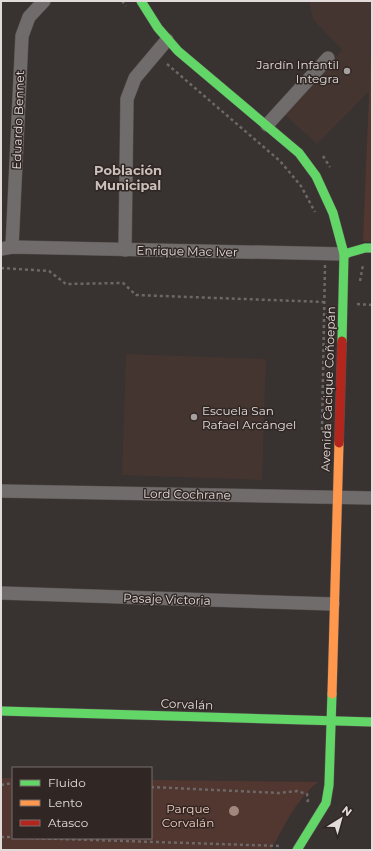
<svg xmlns="http://www.w3.org/2000/svg" width="373" height="851" viewBox="0 0 373 851" font-family="Montserrat,sans-serif">
<style>
.built{fill:#453531}
.green{fill:#51372f}
.lines{fill:none;stroke-linecap:round;stroke-linejoin:round}
.street-casing{stroke:#56514f;stroke-width:14}
.fast-casing{stroke:#56514f;stroke-width:10}
.slow-casing{stroke:#56514f;stroke-width:10}
.jam-casing{stroke:#56514f;stroke-width:10}
.path{stroke:#6d6867;stroke-width:2.5;stroke-dasharray:3 3;stroke-linecap:butt}
.street{stroke:#706c6b;stroke-width:13}
.fast{stroke:#63d668;stroke-width:9}
.slow{stroke:#ff974d;stroke-width:9}
.jam{stroke:#b3261e;stroke-width:9}
.tree{fill:#a2877f}
.poi-dot{fill:#a6a09e;stroke:#302724;stroke-width:1.5}
.labels{text-anchor:middle;dominant-baseline:central;stroke-width:3;stroke-linejoin:round;paint-order:stroke}
.poi-label{font-size:12px;fill:#e1dbd9;stroke:#302724;text-anchor:end}
.street-label{font-size:12px;fill:#e1dbd9;stroke:#302724}
.park-label{font-size:12px;fill:#f8ccbf;stroke:#302724}
.neighbourhood-label{font-size:13px;font-weight:bold;fill:#cbbfbb;stroke:#302724}
</style>
<rect width="100%" height="100%" fill="#383230"/>
<g class="built">
<path d="M309,1H372L369,91L317,144L284,114L342,50L313,19Z"/>
<path d="M126,354L266,359L262,480L122,475Z"/>
</g>
<g class="green">
<path d="M372,22V242L363,241Z"/>
<path d="M1,778H13V838H151V780L318,782C296,800 284,826 271,850L1,849Z"/>
</g>
<g class="lines">
<defs>
<g id="street">
<path d="M267,125L328,58"/>
<path d="M12,247L22,36L29,17L44,1"/>
<path d="M1,249L12,247L344,254"/>
<path d="M125,250L127,99L135,78L167,40"/>
<path d="M1,491L372,498"/>
<path d="M1,593L333,604"/>
</g>
<g id="fast">
<path d="M141,1L158,28L178,51L299,153L316,176L333,213L344,254L342,341"/>
<path d="M344,254L365,248H372"/>
<path d="M1,711L372,722"/>
<path d="M297,850L326,803L329,785L332,694"/>
</g>
<path id="slow" d="M332,694L339,443"/>
<path id="jam" d="M339,443L342,341"/>
</defs>
<use href="#street" class="street-casing"/>
<use href="#fast" class="fast-casing"/>
<use href="#slow" class="slow-casing"/>
<use href="#jam" class="jam-casing"/>
<g class="path">
<path d="M122,1L126,6"/>
<path d="M167,64L280,161L301,186L315,212"/>
<path d="M323,156L330,167"/>
<path d="M1,268L49,271L66,284L123,283L136,295L325,302"/>
<path d="M360,281L363,265"/>
<path d="M357,304L372,305"/>
<path d="M322,430L325,265"/>
<path d="M1,785L13,783"/>
<path d="M151,787L279,793L297,791L307,794L308,800L307,803"/>
<path d="M1,837H13"/>
<path d="M30,838L281,846"/>
</g>
<use href="#street" class="street"/>
<use href="#fast" class="fast"/>
<use href="#slow" class="slow"/>
<use href="#jam" class="jam"/>
</g>
<circle class="tree" cx="234" cy="811" r="5"/>
<g class="poi-dot">
<circle cx="347" cy="71" r="4"/>
<circle cx="194" cy="417" r="4"/>
</g>
<g class="labels">
<g class="poi-label">
<text x="339" y="64">Jardín Infantil<tspan x="339" dy="14">Integra</tspan></text>
<text x="202" y="410" text-anchor="start">Escuela San<tspan x="202" dy="14">Rafael Arcángel</tspan></text>
</g>
<g class="street-label">
<text transform="translate(18 120) rotate(-88)">Eduardo Bennet</text>
<text transform="translate(187 251) rotate(1)">Enrique Mac Iver</text>
<text transform="translate(328 389) rotate(-88)">Avenida Cacique Coñoepán</text>
<text transform="translate(187 494) rotate(1)">Lord Cochrane</text>
<text transform="translate(167 599) rotate(2)">Pasaje Victoria</text>
<text transform="translate(187 704) rotate(2)">Corvalán</text>
</g>
<g class="park-label">
<text x="188" y="808">Parque<tspan x="188" dy="14">Corvalán</tspan></text>
</g>
<g class="neighbourhood-label">
<text x="128" y="170">Población<tspan x="128" dy="15">Municipal</tspan></text>
</g>
</g>
<rect width="373" height="851" fill="none" stroke="#e1dbd9" stroke-width="4"/>
<rect x="12" y="767" width="140" height="72" fill="#302724" stroke="#776f6c"/>
<rect x="20" y="780" width="20" height="6" fill="#63d668" stroke="#776f6c"/>
<text x="48" y="787" font-size="12" fill="#e1dbd9">Fluido</text>
<rect x="20" y="800" width="20" height="6" fill="#ff974d" stroke="#776f6c"/>
<text x="48" y="807" font-size="12" fill="#e1dbd9">Lento</text>
<rect x="20" y="820" width="20" height="6" fill="#b3261e" stroke="#776f6c"/>
<text x="48" y="827" font-size="12" fill="#e1dbd9">Atasco</text>
<g transform="translate(341 819) rotate(37)" stroke="#302724" stroke-width="3" paint-order="stroke">
<path d="M0-3L7 15L0 10L-7 15Z" fill="#e1dbd9"/>
<text y="-6" font-size="11" font-weight="bold" text-anchor="middle" fill="#e1dbd9">N</text>
</g>
</svg>
